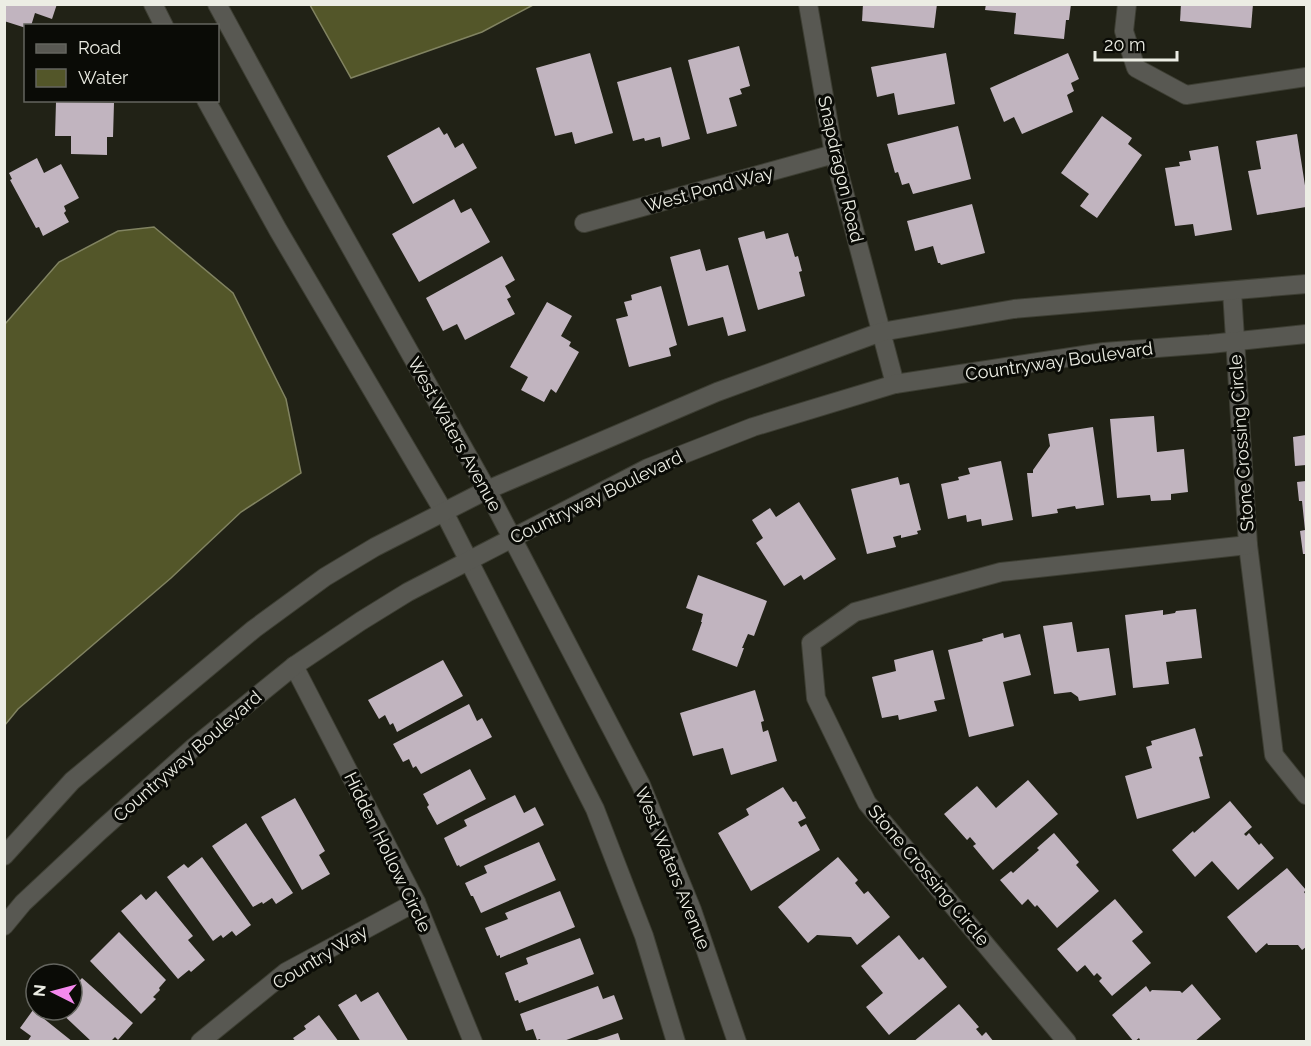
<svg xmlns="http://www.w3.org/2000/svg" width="1311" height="1046" viewBox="0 0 1311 1046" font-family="Raleway,sans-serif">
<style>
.water{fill:#535629;stroke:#818361;stroke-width:1.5}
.building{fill:#c1b4bf}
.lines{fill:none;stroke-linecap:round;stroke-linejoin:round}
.minor-casing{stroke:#3d3e33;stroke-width:20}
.minor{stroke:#585852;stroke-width:18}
.labels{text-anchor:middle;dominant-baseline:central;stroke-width:6;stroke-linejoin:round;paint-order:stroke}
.street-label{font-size:18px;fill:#ecede4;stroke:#0a0b06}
</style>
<rect width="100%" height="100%" fill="#212216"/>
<g class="water">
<path d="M310,5H533L482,32L351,78Z"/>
<path d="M154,227L233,293L286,399L301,473L241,512L171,578L18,709L5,725V324L59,262L118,231Z"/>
</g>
<g class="building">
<path d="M4,4H57L52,19L35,13L31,26H26V28L4,21Z"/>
<path d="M863,4H937L934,28L862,21Z"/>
<path d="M986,4H1071L1069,20H1066L1064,39L1014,34L1016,13L985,10Z"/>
<path d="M1181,4H1253L1251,28L1180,21Z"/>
<path d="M739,46L750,86L740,89L742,94L729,98L737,126L707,134L688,60Z"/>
<path d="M590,53L613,133L575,144L572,132L555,136L536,68Z"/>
<path d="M946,53L955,104L898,115L894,93L877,97L871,67Z"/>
<path d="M1068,53L1079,79L1071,83L1074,91L1067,95L1073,112L1022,134L1014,117L1004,122L990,88Z"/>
<path d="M671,67L690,139L662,147L660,137L645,141L644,138L633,141L617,82Z"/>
<path d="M56,102L114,103L113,137H107V155L71,154V136H55Z"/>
<path d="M1102,116L1132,138L1128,144L1142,155L1097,218L1080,206L1089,194L1061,173Z"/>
<path d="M958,126L971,179L913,194L909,183L902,185L898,172L895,173L887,144Z"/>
<path d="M439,127L444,135L447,133L455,148L463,143L477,168L413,204L387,156Z"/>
<path d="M1297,134L1306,192V207L1257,215L1248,171L1261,169L1256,141Z"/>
<path d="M1218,146L1232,230L1195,236L1193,224L1175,226L1165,168L1180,166L1179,162L1191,160L1189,151Z"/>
<path d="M37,158L44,173L61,164L79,198L64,206L66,211L64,213L69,222L43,236L39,227L36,228L10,180L12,179L9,173Z"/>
<path d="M454,199L461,213L471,208L490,242L419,282L392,234Z"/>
<path d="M972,204L985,253L941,265L940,263H938L933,246L915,251L907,221Z"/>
<path d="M764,231L766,239L788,233L795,257L798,256L802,271L799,272L805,296L758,310L738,238Z"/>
<path d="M700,249L706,271L728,265L746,331L728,336L723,317L688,326L670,257Z"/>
<path d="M502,256L515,280L505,286L511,297L507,299L515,314L465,340L457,324L443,331L426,298Z"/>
<path d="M661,286L677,345L669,348L671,356L629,367L616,319L628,316L624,302L632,300L631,295Z"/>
<path d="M547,302L572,316L561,336L571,342L569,346L579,352L556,393L551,389L544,402L521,390L528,377L510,367Z"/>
<path d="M1154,416L1157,452L1184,449L1188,492L1171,494V500L1151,501L1150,495L1117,498L1110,419Z"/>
<path d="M1093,427L1104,505L1076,509L1075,506L1057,509L1058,513L1032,517L1027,473H1033V470L1050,446L1048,434Z"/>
<path d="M1306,435V465L1295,466L1293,437Z"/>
<path d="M1001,461L1013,520L982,526L981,519L967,522L966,515L948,519L941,484L959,480L958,477L970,474L968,468Z"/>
<path d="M898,477L900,485L909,483L921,530L917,531L918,534L901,538V535L893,537L896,547L867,554L851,489Z"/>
<path d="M1306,481V554H1303L1300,531L1305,530L1302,501H1299L1297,482Z"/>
<path d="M799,502L836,559L804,580L801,575L784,586L756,543L763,538L752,520L770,508L776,517Z"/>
<path d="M698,575L767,601L754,636L748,634L742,648H744L737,667L692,650L702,622H701L703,614L686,608Z"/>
<path d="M1196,609L1202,658L1166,662L1169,684L1133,688L1125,615L1163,610V615L1175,613L1176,611Z"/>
<path d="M1072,622L1077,652L1109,648L1116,695L1079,701L1078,697L1071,692L1054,694L1043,626Z"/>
<path d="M1003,633L1004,638L1020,634L1031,675L1003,682L1014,726L969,737L948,650L983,641L982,639Z"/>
<path d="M933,650L945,699L934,701L937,711L899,720L898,715L882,718L872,677L896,671L894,660Z"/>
<path d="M443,660L463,696L397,732L393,723L390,725L385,715L379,719L368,700Z"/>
<path d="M755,690L764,721L761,722L763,732L768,730L777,761L731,775L723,748L693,756L680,713Z"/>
<path d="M469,704L477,721L482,718L492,737L421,774L416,766L413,768L409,759L403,762L393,744Z"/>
<path d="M1195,728L1203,756L1199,757L1210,798L1137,819L1125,776L1152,768L1146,747L1152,745L1151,741Z"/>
<path d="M470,769L486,799L437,825L427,807L429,805L423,794Z"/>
<path d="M1028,780L1058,814L993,870L973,846L976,844L970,837L967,840L944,814L977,786L996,808Z"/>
<path d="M783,787L793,802L796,801L806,818L798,822L801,827L806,824L820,850L751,891L718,833L749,815L746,809Z"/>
<path d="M515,795L524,813L535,807L544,825L460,867L459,865L457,866L444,838L467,826L464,820Z"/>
<path d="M295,798L325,851L319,855L330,874L302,890L261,817Z"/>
<path d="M1230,801L1252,827L1244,834L1246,836L1249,833L1259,845L1261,843L1274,858L1238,890L1212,861L1195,877L1172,850L1193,831L1194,833Z"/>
<path d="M246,823L293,893L276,904L272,898L263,904L262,902L253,907L212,846Z"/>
<path d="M1054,833L1079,862L1076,865L1099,891L1057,928L1037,905L1035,907L1028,899L1022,905L1000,880L1011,871L1013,873L1039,850L1037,848Z"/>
<path d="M539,842L556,880L481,913L473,896H471L465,883L487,873L484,866Z"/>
<path d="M202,857L251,925L236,936L232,931L223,938L221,935L213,941L167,877L184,864L188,868Z"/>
<path d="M838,857L858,880L855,883L864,894L868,891L890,917L857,945L851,937L817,935L808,943L778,907Z"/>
<path d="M1287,868L1306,890L1304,892L1306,895V947L1302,950L1298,945H1268L1267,943L1256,953L1227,917Z"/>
<path d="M156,891L193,936L188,940L205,960L191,972L189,970L178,979L121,911L141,894L146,900Z"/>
<path d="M560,891L575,927L500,958V955L497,956L485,928L508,919L505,913Z"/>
<path d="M1115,899L1143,932L1132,941L1151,963L1112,996L1099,981L1102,978L1097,973L1094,976L1085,965L1077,972L1057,949Z"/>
<path d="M119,932L166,980L159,988L160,990L153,997L156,999L141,1014L90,961Z"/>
<path d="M899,935L919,960L923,957L947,987L889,1035L866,1007L883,993L861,966Z"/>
<path d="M580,938L594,974L519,1003L518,1000L515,1001L505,973L528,964L526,958Z"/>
<path d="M82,978L133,1023L118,1040L115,1037L110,1042H92L58,1010H72V989Z"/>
<path d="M1192,984L1221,1019L1194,1042H1141L1139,1038L1134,1042L1112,1015L1146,986L1150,992L1152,990L1180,991L1182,993Z"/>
<path d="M598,986L603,999L614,995L623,1019L561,1042H541L540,1039L537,1040L533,1029L526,1031L520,1014Z"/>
<path d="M378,992L409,1042H361L338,1005L356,994L361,1002Z"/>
<path d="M959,1004L979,1027L976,1029L982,1036L986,1032L994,1042H913Z"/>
<path d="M33,1010L73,1042H27L31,1036L20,1028Z"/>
<path d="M319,1015L339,1042H296L293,1038L306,1029L304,1026Z"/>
<path d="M618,1033L621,1042H594V1041Z"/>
</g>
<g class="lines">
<defs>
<g id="minor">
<path d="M153,4L164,26"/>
<path d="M217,4L315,184L487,490L641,785L692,910L737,1042"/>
<path d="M808,4L834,154L895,384"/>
<path d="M1127,4L1124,31L1136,68L1186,95L1306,77"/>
<path d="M206,100L278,230L444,512L595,809L644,936L676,1042"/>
<path d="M584,223L834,154"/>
<path d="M1232,291L1248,545L1274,755L1306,795"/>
<path d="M294,666L416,902L473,1042"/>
<path d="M4,856L72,781L254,629L325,577L375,547L487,490L717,392L881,332L1014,309L1306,284"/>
<path d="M4,926L23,903L101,830L194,747L294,666L361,621L408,592L648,468L753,427L895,384L1104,352L1210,344L1306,334"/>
<path d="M200,1042L286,972L416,902"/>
<path d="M1067,1042L867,803L816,698L811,643L855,612L1001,572L1248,545"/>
</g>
</defs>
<use href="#minor" class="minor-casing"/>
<use href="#minor" class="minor"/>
</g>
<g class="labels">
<g class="street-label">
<text transform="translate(841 169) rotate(77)">Snapdragon Road</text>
<text transform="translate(709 189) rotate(-15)">West Pond Way</text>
<text transform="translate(1059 361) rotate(-8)">Countryway Boulevard</text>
<text transform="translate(455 434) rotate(61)">West Waters Avenue</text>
<text transform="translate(1241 443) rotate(-94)">Stone Crossing Circle</text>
<text transform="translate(596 497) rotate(-26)">Countryway Boulevard</text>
<text transform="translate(187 756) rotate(-41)">Countryway Boulevard</text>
<text transform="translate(388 852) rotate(64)">Hidden Hollow Circle</text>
<text transform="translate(673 868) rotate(68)">West Waters Avenue</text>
<text transform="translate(929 875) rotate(50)">Stone Crossing Circle</text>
<text transform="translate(320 957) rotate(-31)">Country Way</text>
</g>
</g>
<rect width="1311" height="1046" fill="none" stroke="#ecede4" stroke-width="12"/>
<rect x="24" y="24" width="195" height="78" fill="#0a0b06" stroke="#64655f" stroke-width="1.5"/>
<rect x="36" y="44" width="30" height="9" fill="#585852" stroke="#64655f" stroke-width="1.5"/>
<text x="78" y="54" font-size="18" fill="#ecede4">Road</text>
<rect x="36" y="69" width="30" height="18" fill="#535629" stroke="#64655f" stroke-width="1.5"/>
<text x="78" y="84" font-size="18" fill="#ecede4">Water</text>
<g transform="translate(54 992) rotate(276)"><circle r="28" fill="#0a0b06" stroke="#64655f" stroke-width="1.5"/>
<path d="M0-4.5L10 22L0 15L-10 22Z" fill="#f589ee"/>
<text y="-9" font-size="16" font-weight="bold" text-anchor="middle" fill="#ecede4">N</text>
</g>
<path d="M1095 51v9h82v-9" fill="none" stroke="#ecede4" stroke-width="3"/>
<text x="1104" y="51" font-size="18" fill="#ecede4" stroke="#0a0b06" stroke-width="4.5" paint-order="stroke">20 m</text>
</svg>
